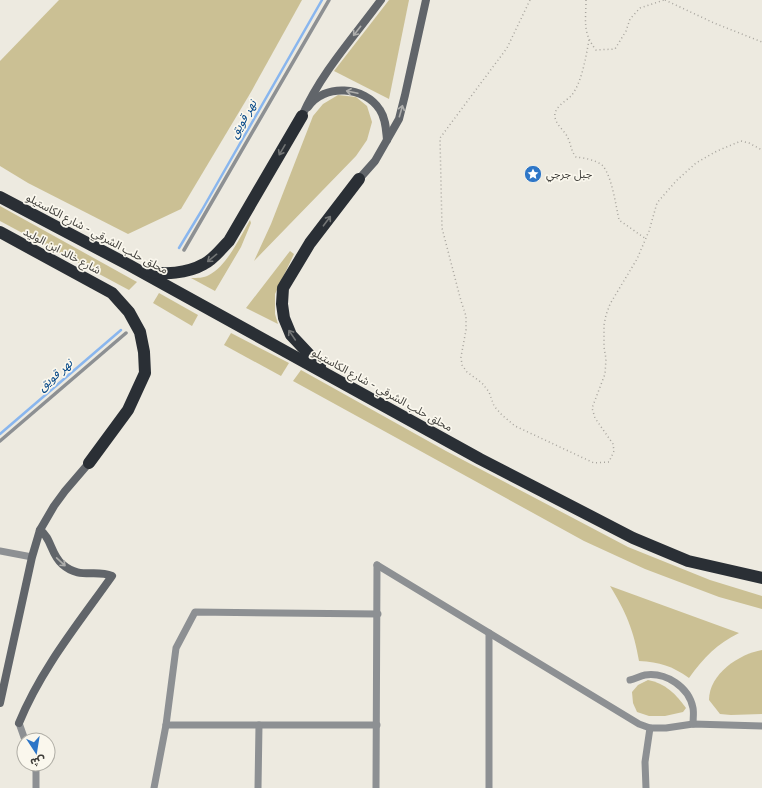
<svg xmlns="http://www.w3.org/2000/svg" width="762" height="788" viewBox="0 0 762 788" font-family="'Fira Sans','Noto Sans Arabic',sans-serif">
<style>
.green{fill:#cbc094}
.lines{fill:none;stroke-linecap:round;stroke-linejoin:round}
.stream{stroke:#89b6ee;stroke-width:2.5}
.path{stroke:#a8a59e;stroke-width:1.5;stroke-dasharray:1 3;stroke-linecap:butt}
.lane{stroke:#8d9093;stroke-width:3.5}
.street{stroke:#8d9093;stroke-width:7}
.secondary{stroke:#61656a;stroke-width:8}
.highway{stroke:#2a2f35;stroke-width:12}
.oneway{stroke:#aeaeac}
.oneway2{stroke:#737575}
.labels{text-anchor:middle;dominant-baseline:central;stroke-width:3.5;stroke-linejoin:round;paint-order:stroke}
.poi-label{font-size:11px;fill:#3e3d39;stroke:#faf7ed;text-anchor:start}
.street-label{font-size:11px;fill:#3e3d39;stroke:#faf7ed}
.water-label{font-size:12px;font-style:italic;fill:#014586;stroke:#faf7ed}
</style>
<rect width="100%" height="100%" fill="#edeae0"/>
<g class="green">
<path d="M59,0H302L251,92L181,209L128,234L28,183L0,166V61Z"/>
<path d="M389,0H409L389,99L334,71Z"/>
<path d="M338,95L356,97L367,106L372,122L367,140L356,156L254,261L271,224L313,116L323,104Z"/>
<path d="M0,206L137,282L129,290L0,221Z"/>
<path d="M250,220L251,223L241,247L215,291L191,278C197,278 204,278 209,275C227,266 240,237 250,220Z"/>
<path d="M290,251L294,254L275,294V314L278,324L246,308Z"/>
<path d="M159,293L198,315L192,326L153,303Z"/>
<path d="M231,333L289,363L281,376L224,345Z"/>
<path d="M301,370L446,451L628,547L710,580L762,596V609L719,597L645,569L584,541L293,381Z"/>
<path d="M610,586L739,633C717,644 704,657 689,678C672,666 660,662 639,661C634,631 626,612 610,586Z"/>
<path d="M762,650V714L731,715L720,714L709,700C709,674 739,654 762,650Z"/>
<path d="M648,680C665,683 676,694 686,708L683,712L665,716H649L637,712L633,703L632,692L638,685Z"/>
</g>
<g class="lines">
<g class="stream">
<path d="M179,248L202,210L322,0"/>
<path d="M0,434L121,330"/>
</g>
<g class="path">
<path d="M530,0L507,48L440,138L442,228L461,301L466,316V330L461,357L462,365L467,372L482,383L489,392L494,406L502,415L515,426L594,463L609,462L614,451L613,444L595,418L592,408L605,374L606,359L604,347V325L606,315L610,304L637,259L649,231L657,203L676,181L696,163L717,151L741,141L749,143L762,150"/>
<path d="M586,0C586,21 582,32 596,50L615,49L626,31L630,19L640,8L664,0"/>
<path d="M665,0L714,23L762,42"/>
<path d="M589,40C586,56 582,83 571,96C566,101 553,108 555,117C556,125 565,131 568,138C571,145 571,151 576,157C584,158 597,160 603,166C612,177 616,206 619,220L646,239"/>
</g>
<g class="lane">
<path d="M184,250L329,0"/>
<path d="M0,441L126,333"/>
</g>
<g class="street">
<path d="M0,551L32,557"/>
<path d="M377,565L639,724L650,728H666L693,724L762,726"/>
<path d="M630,680C635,679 640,676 645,675C666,672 689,687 693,708C694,713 693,719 693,724"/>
<path d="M19,723L25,740"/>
<path d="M166,725H377"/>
<path d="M33,764L36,771V788"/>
<path d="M154,788L166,725L176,648L195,612L378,614"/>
<path d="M258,788L259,725"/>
<path d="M376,788L377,565"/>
<path d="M489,788V633"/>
<path d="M646,788L645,762L650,728"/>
</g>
<g class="secondary">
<path d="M308,107C324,83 365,86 380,110C386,119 386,130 387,140"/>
<path d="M302,116C321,73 353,38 381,0"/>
<path d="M359,179L375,161L399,119L405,95L426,0"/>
<path d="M0,703L32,557L40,530L54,506L65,491L89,463"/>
<path d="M19,723C41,669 78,624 112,576C95,569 80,580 62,564C51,555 51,537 40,530"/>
</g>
<g class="highway">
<path d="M0,197L129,265L480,459L633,538L688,561L762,578"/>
<path d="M0,232L112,293L129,312L140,332L144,352L145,373L128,410L89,463"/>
<path d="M146,270C163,276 188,273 204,264C214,259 221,249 229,241L302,116"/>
<path d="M320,366L291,335L284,318L282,304L283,288L310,243L359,179"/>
</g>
</g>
<defs><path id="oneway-shaft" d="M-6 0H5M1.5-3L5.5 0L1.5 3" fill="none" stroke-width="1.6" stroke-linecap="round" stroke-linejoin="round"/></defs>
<g class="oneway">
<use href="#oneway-shaft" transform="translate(357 31) rotate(128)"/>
<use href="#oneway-shaft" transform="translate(352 92) rotate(-168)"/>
<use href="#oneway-shaft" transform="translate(401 111) rotate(-74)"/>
<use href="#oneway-shaft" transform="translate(61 562) rotate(43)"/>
</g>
<g class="oneway2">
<use href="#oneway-shaft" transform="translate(282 150) rotate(120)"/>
<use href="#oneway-shaft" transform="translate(327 221) rotate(-53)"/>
<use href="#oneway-shaft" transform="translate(212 258) rotate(141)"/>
<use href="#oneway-shaft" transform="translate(292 335) rotate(-124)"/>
</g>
<defs>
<symbol id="sight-disc" viewBox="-11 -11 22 22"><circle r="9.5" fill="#2e76c7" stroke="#faf7ed"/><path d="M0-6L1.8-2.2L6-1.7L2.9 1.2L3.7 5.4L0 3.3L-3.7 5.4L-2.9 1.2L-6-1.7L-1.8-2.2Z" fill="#fff"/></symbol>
</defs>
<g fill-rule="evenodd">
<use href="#sight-disc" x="523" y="164" width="20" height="20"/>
</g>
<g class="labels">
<g class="poi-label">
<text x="546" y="174">جبل جرجي</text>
</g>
<g class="street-label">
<text transform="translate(97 234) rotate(28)">محلق حلب الشرقي - شارع الكاستيلو</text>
<text transform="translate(62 251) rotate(28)">شارع خالد ابن الوليد</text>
<text transform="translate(382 390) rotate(29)">محلق حلب الشرقي - شارع الكاستيلو</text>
</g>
<g class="water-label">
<text transform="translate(243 119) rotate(-60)">نهر قويق</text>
<text transform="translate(55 375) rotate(-41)">نهر قويق</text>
</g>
</g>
<g transform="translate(36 752) rotate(168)"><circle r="19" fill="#faf7ed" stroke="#afada5"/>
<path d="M0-3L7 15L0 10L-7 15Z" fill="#2e76c7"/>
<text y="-6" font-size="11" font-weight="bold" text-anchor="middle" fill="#3e3d39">ش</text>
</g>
</svg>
